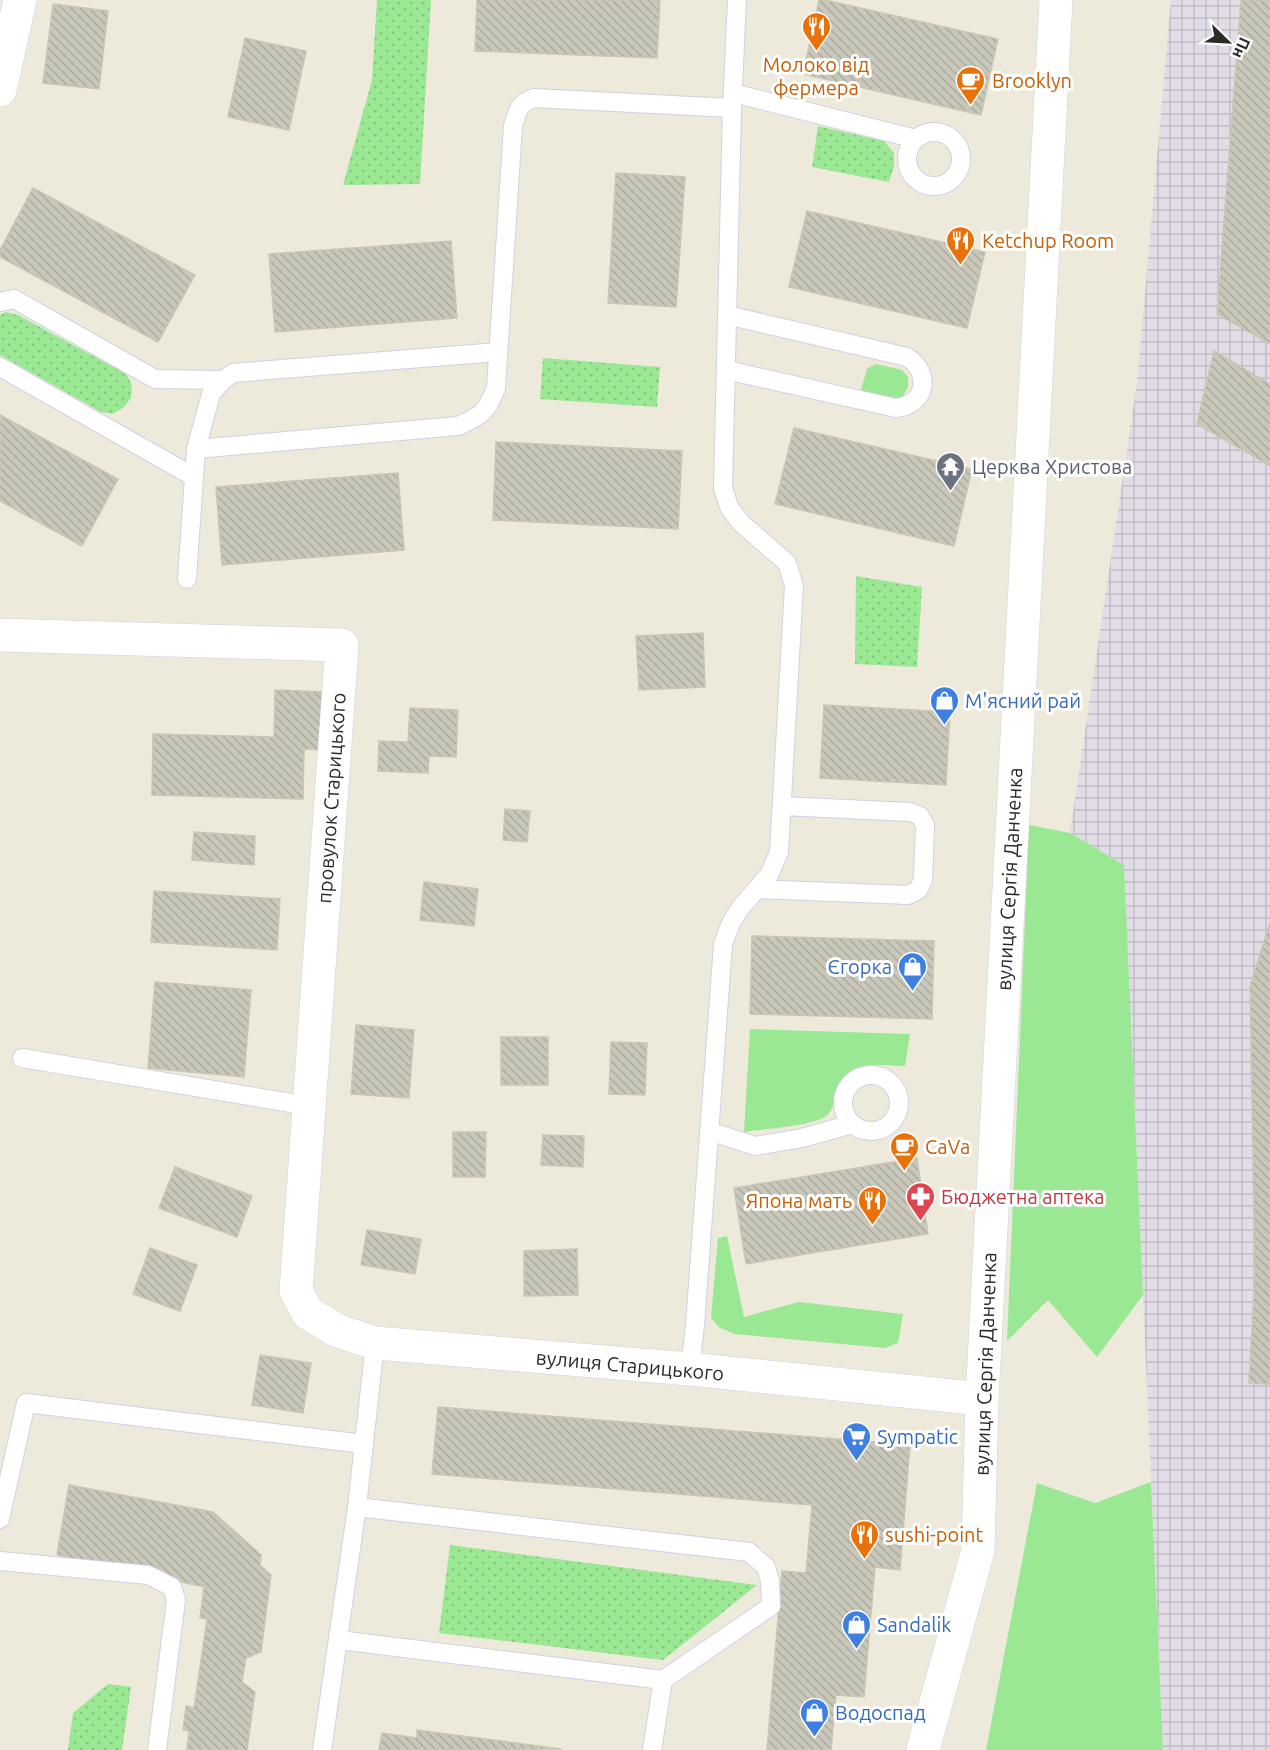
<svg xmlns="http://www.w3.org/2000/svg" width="1270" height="1750" viewBox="0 0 1270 1750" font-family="Ubuntu,sans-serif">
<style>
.industrial{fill:url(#industrial-grid)}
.grass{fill:#9ae893}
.park{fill:url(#park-dots)}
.building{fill:url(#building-back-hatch);stroke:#c9c7b4;stroke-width:1.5}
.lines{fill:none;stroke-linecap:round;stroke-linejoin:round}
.lane-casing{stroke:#d2d0e4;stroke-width:20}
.street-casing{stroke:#d2d0e4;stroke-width:34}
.lane{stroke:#fff;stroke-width:18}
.street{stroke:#fff;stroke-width:33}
.labels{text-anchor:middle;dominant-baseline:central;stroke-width:6;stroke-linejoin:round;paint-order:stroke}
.food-label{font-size:20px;fill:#c56008;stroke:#fff;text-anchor:start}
.worship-label{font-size:20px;fill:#5b616d;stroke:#fff;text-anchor:start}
.shop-label{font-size:20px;fill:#366cbe;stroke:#fff;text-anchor:start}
.street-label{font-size:20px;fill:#2a2a2a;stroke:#fff}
.health-label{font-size:20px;fill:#be3a42;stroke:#fff;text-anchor:start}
</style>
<defs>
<pattern id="industrial-grid" width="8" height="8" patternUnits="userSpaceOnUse" patternTransform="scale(1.5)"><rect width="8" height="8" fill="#e1dce5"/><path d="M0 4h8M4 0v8" fill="none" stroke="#c1bdc5"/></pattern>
<pattern id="park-dots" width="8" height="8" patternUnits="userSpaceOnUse" patternTransform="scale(1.5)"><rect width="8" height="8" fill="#9ae893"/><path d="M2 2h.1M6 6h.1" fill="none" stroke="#85c77f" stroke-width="1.8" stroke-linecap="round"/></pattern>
<pattern id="building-back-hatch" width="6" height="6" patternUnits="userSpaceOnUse" patternTransform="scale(1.5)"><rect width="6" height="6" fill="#c8c7ba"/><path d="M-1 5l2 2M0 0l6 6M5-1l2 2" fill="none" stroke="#acaba0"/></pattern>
</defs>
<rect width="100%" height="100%" fill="#edeadb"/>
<path class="industrial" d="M1171,0H1270V1750H1163L1124,865L1070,833L1137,383Z"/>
<g class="grass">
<path d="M876,364L902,370L908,377V387L902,398C887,403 873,401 861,390L867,369Z"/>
<path d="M1029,825L1070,833L1124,865L1143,1295L1097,1357L1048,1300L1007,1341Z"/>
<path d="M750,1029L910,1034L905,1066C871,1065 850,1059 836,1096C834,1103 832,1112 826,1116C813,1126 763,1129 744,1132Z"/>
<path d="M727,1236L744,1317L799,1302L903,1314L898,1343L885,1348L735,1334L720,1328L711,1318L718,1238Z"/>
<path d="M1151,1482L1163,1750H986L1037,1483L1095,1503Z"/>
</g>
<g class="park">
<path d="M377,0H431L420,184L343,185L372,80Z"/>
<path d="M818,126L884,141L894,153V166L889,182L812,167Z"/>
<path d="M6,312L18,315L126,374L132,385L131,398L123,408L112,414L101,412L0,355V315Z"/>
<path d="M543,358L660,367L657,407L540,399Z"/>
<path d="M856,576L922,587L917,667L855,664Z"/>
<path d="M450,1545L757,1585L663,1660L439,1633Z"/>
<path d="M108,1684L131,1687L122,1750H68L73,1713Z"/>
</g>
<g class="building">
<path d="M477,0H660L657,58L475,51Z"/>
<path d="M819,0H825L998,39L981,115L803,74Z"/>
<path d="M1241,0H1270V344L1217,314Z"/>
<path d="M53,4L108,11L99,89L43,83Z"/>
<path d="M245,38L306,51L289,130L228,117Z"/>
<path d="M616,173L685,177L676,307L608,303Z"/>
<path d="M33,188L195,275L158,342L0,257V250Z"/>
<path d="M807,211L985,252L967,328L789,287Z"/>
<path d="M451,241L457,318L275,332L269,254Z"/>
<path d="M1214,351L1270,384V466L1197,424Z"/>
<path d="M0,415L118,479L82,546L0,501Z"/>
<path d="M794,428L972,469L954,546L775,504Z"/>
<path d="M496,442L682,451L678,529L493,520Z"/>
<path d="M398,473L404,550L222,565L216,487Z"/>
<path d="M703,633L705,687L639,690L636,636Z"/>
<path d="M275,690L326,692L325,750L304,749L303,799L152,795L153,734L274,737Z"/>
<path d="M824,705L950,712L946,785L820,778Z"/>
<path d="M410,708L458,710L456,757L429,756L428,773L378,771L379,741L408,742Z"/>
<path d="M505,809L530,811L527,842L503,840Z"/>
<path d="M194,832L255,836L254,865L192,860Z"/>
<path d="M424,882L478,889L474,926L420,920Z"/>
<path d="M154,891L280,899L277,950L151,942Z"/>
<path d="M1270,923V1384L1249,1383L1255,1273L1250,986Z"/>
<path d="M752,936L934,941L932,1019L750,1014Z"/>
<path d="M155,982L251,990L244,1077L148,1068Z"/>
<path d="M356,1025L414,1030L409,1098L351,1094Z"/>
<rect x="501" y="1037" width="47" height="48"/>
<path d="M611,1042L647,1043L645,1095L609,1094Z"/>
<path d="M453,1132H486L485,1177H453Z"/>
<path d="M543,1135L584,1136L583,1167L541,1165Z"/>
<path d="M917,1158L928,1234L746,1264L734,1188Z"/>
<path d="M175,1167L252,1196L237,1237L159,1208Z"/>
<path d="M367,1230L421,1239L415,1274L361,1265Z"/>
<path d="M150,1248L197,1265L180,1311L133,1294Z"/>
<path d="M577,1249L578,1295L524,1296V1251Z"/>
<path d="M260,1355L311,1363L303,1413L252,1405Z"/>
<path d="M438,1407L910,1445L900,1570L875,1567L864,1697L836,1695L831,1750H767L782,1571L806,1573L812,1505L432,1474Z"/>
<path d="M69,1485L213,1512L261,1555L260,1565L271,1575L261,1652L246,1658L242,1682L255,1692L247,1750H187L189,1731L183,1730L186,1706L194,1708L207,1619L200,1618L204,1587L209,1588L57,1555Z"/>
<path d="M417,1730L561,1749L379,1750L382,1733L417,1738Z"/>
</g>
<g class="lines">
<defs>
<g id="lane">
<path d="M733,93L916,139"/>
<circle cx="934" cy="159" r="27"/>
<path d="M0,302L14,299L155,379L223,380"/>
<path d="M0,367L194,477"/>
<path d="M726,370L896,408C926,405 932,373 907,357L727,315"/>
<path d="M196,449L211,394L223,380L233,373L498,352"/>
<path d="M187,579L196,449L458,426C481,416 487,412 496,388L513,126C518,110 518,104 534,98L732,108"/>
<path d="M758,889L908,895L918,890L923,880L925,825L920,816L910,812L782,806"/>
<path d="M22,1058L309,1106"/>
<circle cx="871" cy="1103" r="28"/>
<path d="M709,1131L755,1146L802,1138L852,1124"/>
<path d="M690,1369L695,1325L723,944L731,923L741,907L769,875L779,852L794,586L787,563L741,523L729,507L723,488L732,108L737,0"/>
<path d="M357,1507L749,1552L766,1567L770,1581L771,1606L663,1680L652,1750"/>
<path d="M0,1519L26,1403L364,1444"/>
<path d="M0,1561L148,1575L172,1587L176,1600L157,1750"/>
<path d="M339,1640L663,1680"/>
<path d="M322,1750L357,1507L375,1343"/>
</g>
<g id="street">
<path d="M0,90L20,0"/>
<path d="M0,635L342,645L296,1291L308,1313L338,1331L375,1343L690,1369L982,1399"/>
<path d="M923,1750L978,1550L982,1399L1056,0"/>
</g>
</defs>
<use href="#lane" class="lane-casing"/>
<use href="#street" class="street-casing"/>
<use href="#lane" class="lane"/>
<use href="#street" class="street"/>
</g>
<defs>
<symbol id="restaurant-pin" viewBox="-11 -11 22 30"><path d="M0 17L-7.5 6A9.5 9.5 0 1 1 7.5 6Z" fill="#e8710a" stroke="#fff"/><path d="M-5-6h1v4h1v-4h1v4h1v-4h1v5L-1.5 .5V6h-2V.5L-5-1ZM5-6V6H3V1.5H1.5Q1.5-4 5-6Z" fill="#fff"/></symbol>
<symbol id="cafe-pin" viewBox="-11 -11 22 30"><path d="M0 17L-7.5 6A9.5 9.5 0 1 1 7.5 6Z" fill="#e8710a" stroke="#fff"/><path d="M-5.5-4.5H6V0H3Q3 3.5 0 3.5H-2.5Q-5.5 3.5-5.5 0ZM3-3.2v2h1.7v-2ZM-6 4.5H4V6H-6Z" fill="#fff"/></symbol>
<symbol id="temple-pin" viewBox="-11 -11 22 30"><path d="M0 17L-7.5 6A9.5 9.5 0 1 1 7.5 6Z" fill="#6b7280" stroke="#fff"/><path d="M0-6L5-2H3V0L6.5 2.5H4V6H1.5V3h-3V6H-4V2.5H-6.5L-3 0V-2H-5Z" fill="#fff"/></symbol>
<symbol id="shop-pin" viewBox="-11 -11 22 30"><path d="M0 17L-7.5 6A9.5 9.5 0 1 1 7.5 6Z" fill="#3f7fe0" stroke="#fff"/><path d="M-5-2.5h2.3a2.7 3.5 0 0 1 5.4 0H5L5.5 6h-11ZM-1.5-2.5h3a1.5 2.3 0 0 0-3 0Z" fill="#fff"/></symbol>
<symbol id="pharmacy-pin" viewBox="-11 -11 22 30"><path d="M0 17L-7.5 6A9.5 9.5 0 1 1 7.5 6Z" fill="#e0444e" stroke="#fff"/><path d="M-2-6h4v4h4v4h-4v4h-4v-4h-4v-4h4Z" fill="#fff"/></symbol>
<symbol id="supermarket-pin" viewBox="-11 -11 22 30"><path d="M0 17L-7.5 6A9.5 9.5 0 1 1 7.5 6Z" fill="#3f7fe0" stroke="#fff"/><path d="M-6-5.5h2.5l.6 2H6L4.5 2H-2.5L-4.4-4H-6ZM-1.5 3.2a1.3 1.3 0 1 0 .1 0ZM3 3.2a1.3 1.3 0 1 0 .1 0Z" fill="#fff"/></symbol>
</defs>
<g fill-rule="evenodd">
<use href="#restaurant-pin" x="800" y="10" width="33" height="45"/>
<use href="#cafe-pin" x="954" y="64" width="33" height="45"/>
<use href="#restaurant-pin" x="944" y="224" width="33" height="45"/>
<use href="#temple-pin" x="934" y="450" width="33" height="45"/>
<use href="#shop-pin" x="928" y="684" width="33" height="45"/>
<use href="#shop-pin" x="896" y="950" width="33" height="45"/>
<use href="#cafe-pin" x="888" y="1130" width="33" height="45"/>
<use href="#pharmacy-pin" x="904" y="1180" width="33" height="45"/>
<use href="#restaurant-pin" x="856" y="1184" width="33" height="45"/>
<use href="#supermarket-pin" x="840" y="1420" width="33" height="45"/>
<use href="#restaurant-pin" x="848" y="1518" width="33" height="45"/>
<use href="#shop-pin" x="840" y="1608" width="33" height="45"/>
<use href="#shop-pin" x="798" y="1696" width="33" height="45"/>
</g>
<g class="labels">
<g class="food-label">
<text x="816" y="64" text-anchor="middle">Молоко від<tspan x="816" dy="23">фермера</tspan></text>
<text x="992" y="80">Brooklyn</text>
<text x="982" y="240">Ketchup Room</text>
<text x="925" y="1146">CaVa</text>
<text x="852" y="1200" text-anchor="end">Япона мать</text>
<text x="885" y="1534">sushi-point</text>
</g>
<g class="worship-label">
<text x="972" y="466">Церква Христова</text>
</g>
<g class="shop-label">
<text x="965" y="700">М'ясний рай</text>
<text x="892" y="966" text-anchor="end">Єгорка</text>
<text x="877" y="1436">Sympatic</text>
<text x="877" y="1624">Sandalik</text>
<text x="835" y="1712">Водоспад</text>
</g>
<g class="street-label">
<text transform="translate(331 798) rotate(-86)">провулок Старицького</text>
<text transform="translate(1009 879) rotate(-87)">вулиця Сергія Данченка</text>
<text transform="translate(985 1364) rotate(-88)">вулиця Сергія Данченка</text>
<text transform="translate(630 1365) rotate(5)">вулиця Старицького</text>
</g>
<g class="health-label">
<text x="941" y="1196">Бюджетна аптека</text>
</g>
</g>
<g transform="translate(1228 42) rotate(114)" stroke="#ffffff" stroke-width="4.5" paint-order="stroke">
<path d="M0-4.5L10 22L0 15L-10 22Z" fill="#2a2a2a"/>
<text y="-9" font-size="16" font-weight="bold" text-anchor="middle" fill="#2a2a2a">Пн</text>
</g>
</svg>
